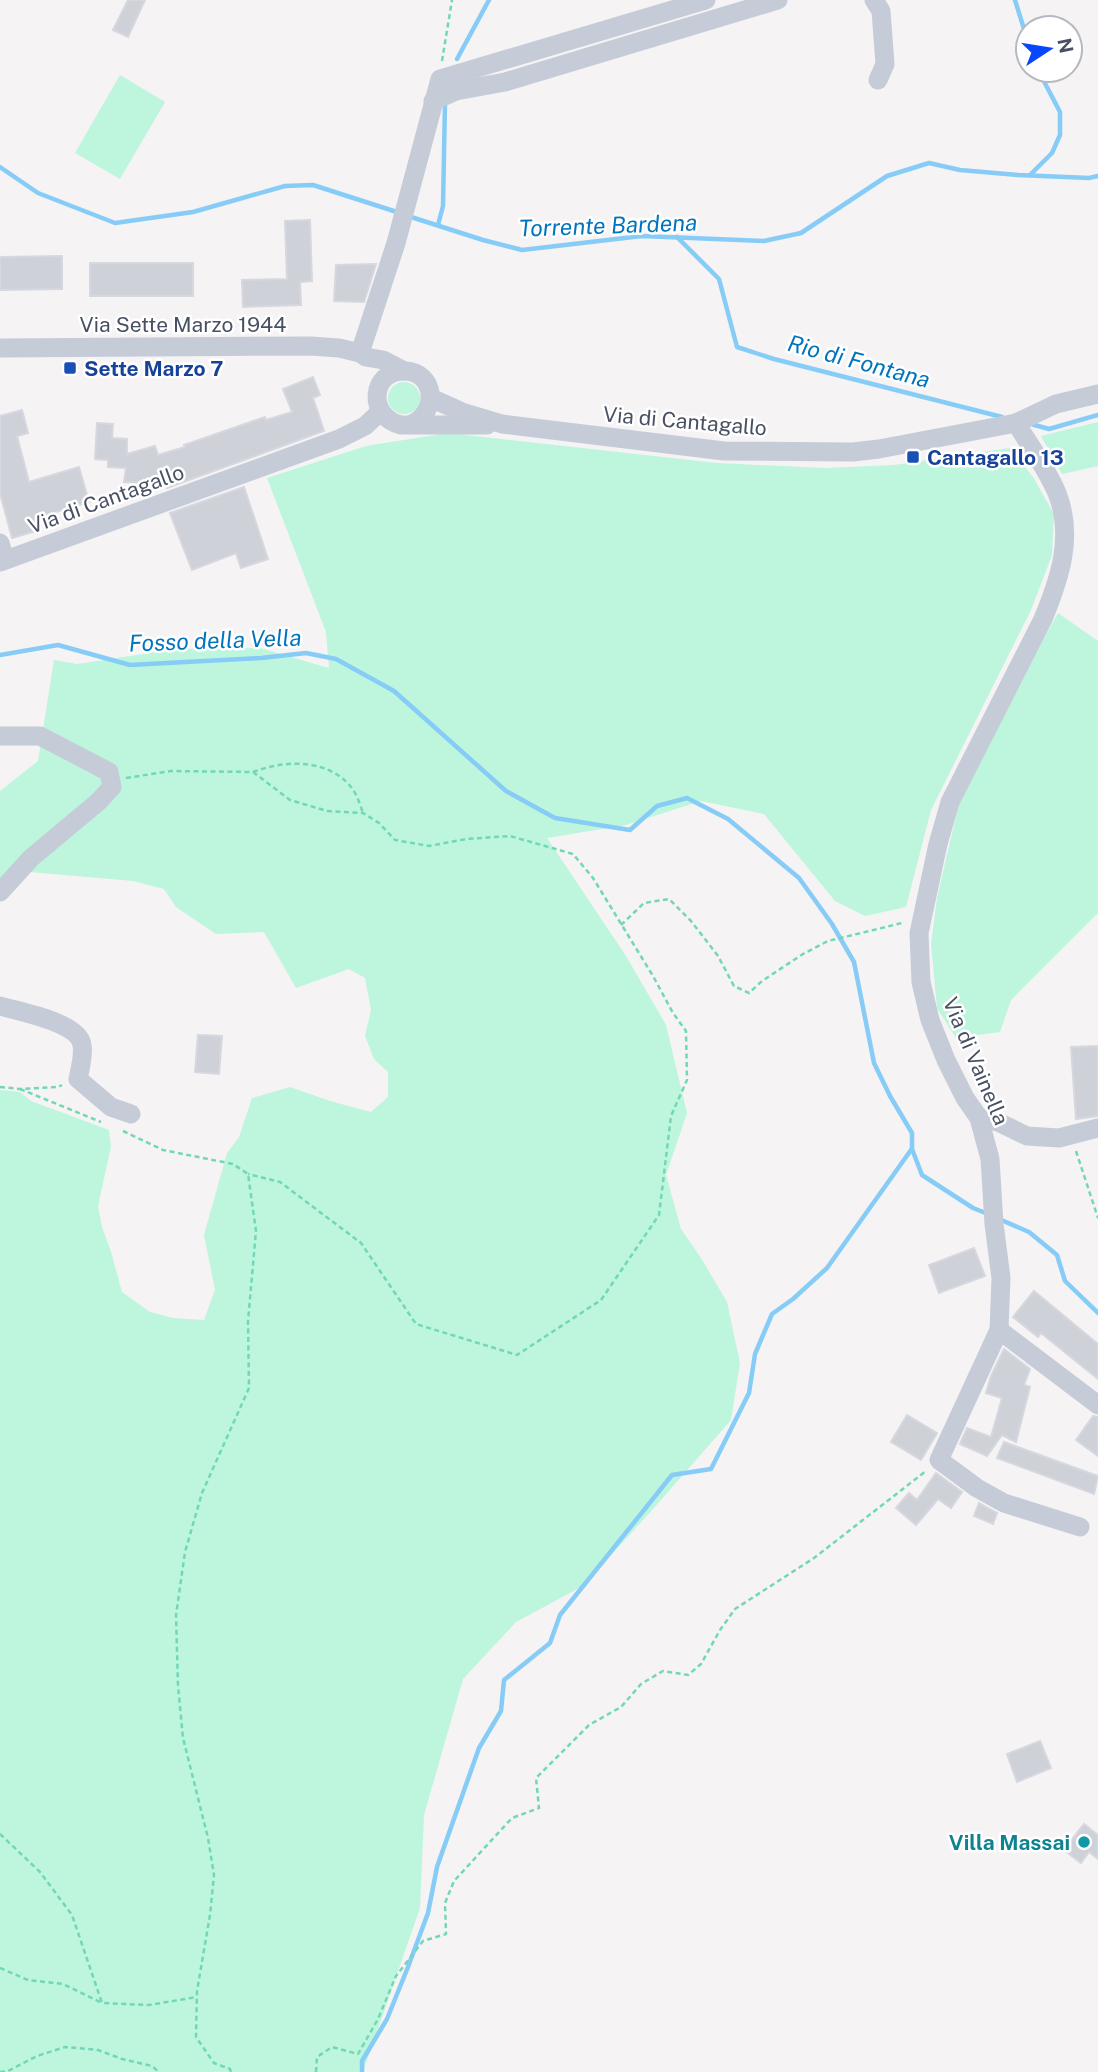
<svg xmlns="http://www.w3.org/2000/svg" width="1098" height="2072" viewBox="0 0 1098 2072" font-family="'Public Sans',sans-serif">
<style>
.green{fill:#bef5dd}
.lines{fill:none;stroke-linecap:round;stroke-linejoin:round}
.stream{stroke:#86ccf7;stroke-width:4.5}
.building{fill:#ced1d8;stroke:#d6d7df;stroke-width:2}
.path{stroke:#71d8b7;stroke-width:2.5;stroke-dasharray:5 3.5;stroke-linecap:butt}
.minor{stroke:#c5ccd8;stroke-width:19}
.transit-dot{fill:#1a4fb4;stroke:#fff;stroke-width:2.5}
.culture-dot{fill:#0f9aa8;stroke:#fff;stroke-width:2.5}
.labels{text-anchor:middle;dominant-baseline:central;stroke-width:5;stroke-linejoin:round;paint-order:stroke}
.street-label{font-size:21px;fill:#485163;stroke:#fff}
.transit-label{font-size:21px;font-weight:bold;fill:#164399;stroke:#fff;text-anchor:start}
.culture-label{font-size:21px;font-weight:bold;fill:#0d838f;stroke:#fff;text-anchor:end}
.water-label{font-size:23px;font-style:italic;fill:#0075be;stroke:#fff}
</style>
<rect width="100%" height="100%" fill="#f5f3f3"/>
<g class="green">
<path d="M120,75L165,102L120,179L75,153Z"/>
<circle cx="404" cy="398" r="16"/>
<path d="M1098,422V466L1062,474L1041,436Z"/>
<path d="M448,433L717,463L826,468L894,465L1010,448L1033,477L1054,514L1052,555L1031,610L931,810L906,907L865,916L835,901L764,814L701,801L626,825L547,838L626,956L666,1025L687,1113L666,1175L681,1229L701,1258L727,1302L740,1363L731,1420L654,1508L583,1586L516,1622L463,1679L424,1815L420,1908L363,2072H0V1090L20,1092L31,1101L109,1130L111,1147L98,1206L102,1227L111,1252L122,1292L150,1312L173,1318L204,1320L215,1290L204,1235L227,1153L239,1137L252,1098L290,1087L330,1101L371,1112L388,1097V1072L374,1059L365,1036L371,1010L365,978L349,969L296,988L264,932L216,934L176,907L164,889L133,881L18,871L0,881V791L38,761L54,660L77,664L177,649L260,648L329,668L326,632L267,478L366,446Z"/>
<path d="M1058,613L1098,641V913L1011,1000L1000,1032L956,1038L937,1008L931,944L937,898L958,807L1007,704Z"/>
</g>
<g class="lines">
<g class="stream">
<path d="M1015,0L1028,42"/>
<path d="M457,59L489,0"/>
<path d="M0,167L38,193L115,223L193,212L285,186L313,185L400,213"/>
<path d="M1030,175L1052,153L1060,135V112L1038,70"/>
<path d="M408,216L483,240L522,250L642,236L764,241L801,233L887,176L929,163L960,170L1018,175L1089,178L1098,176"/>
<path d="M438,225L443,206L445,102"/>
<path d="M677,237L719,279L737,347L774,359L1002,417"/>
<path d="M1031,424L1049,429L1098,415"/>
<path d="M0,655L58,645L130,665L261,658L306,653L336,659L394,691L506,791L555,818L630,830L657,806L687,798L728,819L799,878L832,924L854,962L874,1063L890,1096L912,1133V1149L922,1175L973,1208L988,1214"/>
<path d="M999,1219L1029,1232L1057,1255L1065,1281L1098,1313"/>
<path d="M362,2072V2061L387,2019L408,1967L428,1913L437,1867L479,1748L501,1711L504,1680L550,1643L560,1615L672,1475L711,1469L749,1393L755,1354L772,1314L793,1299L827,1268L911,1150"/>
</g>
</g>
<g class="building">
<path d="M128,0H145L128,37L113,30Z"/>
<path d="M310,220L312,281L300,282L301,305L243,307L242,280L287,279L285,221Z"/>
<path d="M62,256V289L0,290V257Z"/>
<rect x="90" y="263" width="103" height="33"/>
<path d="M376,264L364,302L334,301L336,265Z"/>
<path d="M313,377L320,395L313,398L324,431L167,488L165,478L150,483L124,482L126,468L108,467V460L95,459L97,423L113,424L112,438L127,439V454L155,446L158,455L185,447L184,445L265,417L266,420L292,412L283,389Z"/>
<path d="M22,410L28,433L17,436L29,482L79,467L89,502L36,518L39,530L12,538L0,493V416Z"/>
<path d="M244,487L268,559L241,568L236,553L192,570L170,513Z"/>
<path d="M198,1035L222,1036L219,1074L195,1072Z"/>
<path d="M1098,1046V1116L1076,1119L1071,1047Z"/>
<path d="M974,1248L985,1276L939,1293L929,1265Z"/>
<path d="M1034,1291L1098,1344V1379L1041,1333L1038,1337L1013,1317Z"/>
<path d="M1004,1349L1030,1369L1024,1385L1030,1387L1016,1442L1002,1435L987,1456L960,1444L967,1428L991,1437L1002,1398L986,1393L991,1376Z"/>
<path d="M907,1415L937,1433L921,1460L891,1442Z"/>
<path d="M1093,1416L1098,1417V1456L1076,1440Z"/>
<path d="M1004,1442L1098,1476L1094,1494L997,1458Z"/>
<path d="M936,1473L962,1492L951,1508L938,1499L916,1525L896,1508L909,1493L917,1500Z"/>
<path d="M979,1503L997,1513L993,1524L974,1516Z"/>
<path d="M1040,1741L1051,1768L1017,1782L1007,1754Z"/>
<path d="M1084,1824L1098,1835V1859L1089,1852L1081,1863L1064,1850Z"/>
</g>
<g class="lines">
<g class="path">
<path d="M442,61L452,0"/>
<path d="M253,772C285,760 327,758 351,787C357,794 360,805 363,813"/>
<path d="M126,778L171,771L253,772L290,800L327,811L363,813L379,823L395,840L429,846L466,839L510,836L573,854L593,878L653,976L673,1013L686,1031L687,1080L671,1116L659,1215L601,1300L517,1355L416,1324L361,1243L280,1182L248,1174"/>
<path d="M621,925L644,903L669,899L691,921L718,956L734,986L749,993L762,981L803,954L828,941L902,923"/>
<path d="M0,1087L20,1089L58,1087L62,1085"/>
<path d="M20,1089L101,1122"/>
<path d="M123,1131L163,1150L233,1164L248,1174L256,1231L248,1321L249,1388L202,1493L185,1552L176,1615L178,1686L183,1738L208,1838L214,1875L210,1915L197,1991L196,2037L214,2063L230,2069L231,2072"/>
<path d="M1076,1151L1098,1218"/>
<path d="M0,1834L40,1872L72,1915L102,2003L149,2005L197,1997"/>
<path d="M0,1968L28,1980L63,1984L102,2003"/>
<path d="M0,2072L8,2071L37,2056L65,2047L98,2050L122,2059L152,2066L159,2072"/>
<path d="M316,2072L317,2057L332,2047L358,2054L378,2019L396,1976L423,1941L446,1934L445,1903L454,1881L512,1818L539,1808L536,1778L589,1725L621,1707L641,1684L663,1671L688,1675L701,1664L720,1630L735,1609L814,1558L926,1471"/>
</g>
<g class="minor">
<path d="M874,0L881,11L885,64L878,80"/>
<path d="M433,101L456,91L505,82L778,0"/>
<path d="M0,348L311,346L339,348L360,353L366,357L383,360L404,371"/>
<path d="M360,353L396,243L440,79L706,0"/>
<path d="M431,398L462,412L502,424L724,451L853,452L879,449L1016,423L1056,404L1098,394"/>
<path d="M1016,423C1029,444 1048,471 1057,493C1074,536 1060,578 1043,619L950,802L938,844L919,933L921,982L930,1020L946,1060L965,1098L979,1118L990,1159L994,1224L1001,1278L999,1330L939,1460L977,1488L1004,1503L1080,1527"/>
<path d="M410,425C439,413 436,372 405,371C370,370 367,417 401,425H487"/>
<path d="M0,543L5,560"/>
<path d="M0,562L339,439L365,426L380,412"/>
<path d="M0,736H40L109,772L112,787L98,802L31,858L0,892"/>
<path d="M0,1006C20,1012 79,1022 82,1045C84,1055 80,1069 78,1079L111,1107L131,1114"/>
<path d="M979,1118L998,1122L1027,1136L1059,1138L1098,1128"/>
<path d="M999,1330L1098,1405"/>
</g>
</g>
<g class="transit-dot">
<rect x="63" y="361" width="14" height="14" rx="3.5"/>
<rect x="906" y="450" width="14" height="14" rx="3.5"/>
</g>
<circle class="culture-dot" cx="1084" cy="1842" r="7"/>
<g class="labels">
<g class="street-label">
<text x="183" y="324">Via Sette Marzo 1944</text>
<text transform="translate(685 421) rotate(5)">Via di Cantagallo</text>
<text transform="translate(106 499) rotate(-20)">Via di Cantagallo</text>
<text transform="translate(976 1061) rotate(67)">Via di Vainella</text>
</g>
<g class="transit-label">
<text x="84" y="368">Sette Marzo 7</text>
<text x="927" y="457">Cantagallo 13</text>
</g>
<g class="culture-label">
<text x="1070" y="1842">Villa Massai</text>
</g>
<g class="water-label">
<text transform="translate(608 225) rotate(-2)">Torrente Bardena</text>
<text transform="translate(859 361) rotate(15)">Rio di Fontana</text>
<text transform="translate(215 640) rotate(-2)">Fosso della Vella</text>
</g>
</g>
<g transform="translate(1049 49) rotate(78)"><circle r="33" fill="#ffffff" stroke="#b6b9c1" stroke-width="2"/>
<path d="M0-5L12 26L0 18L-12 26Z" fill="#0647fc"/>
<text y="-10" font-size="19" font-weight="bold" text-anchor="middle" fill="#485163">N</text>
</g>
</svg>
